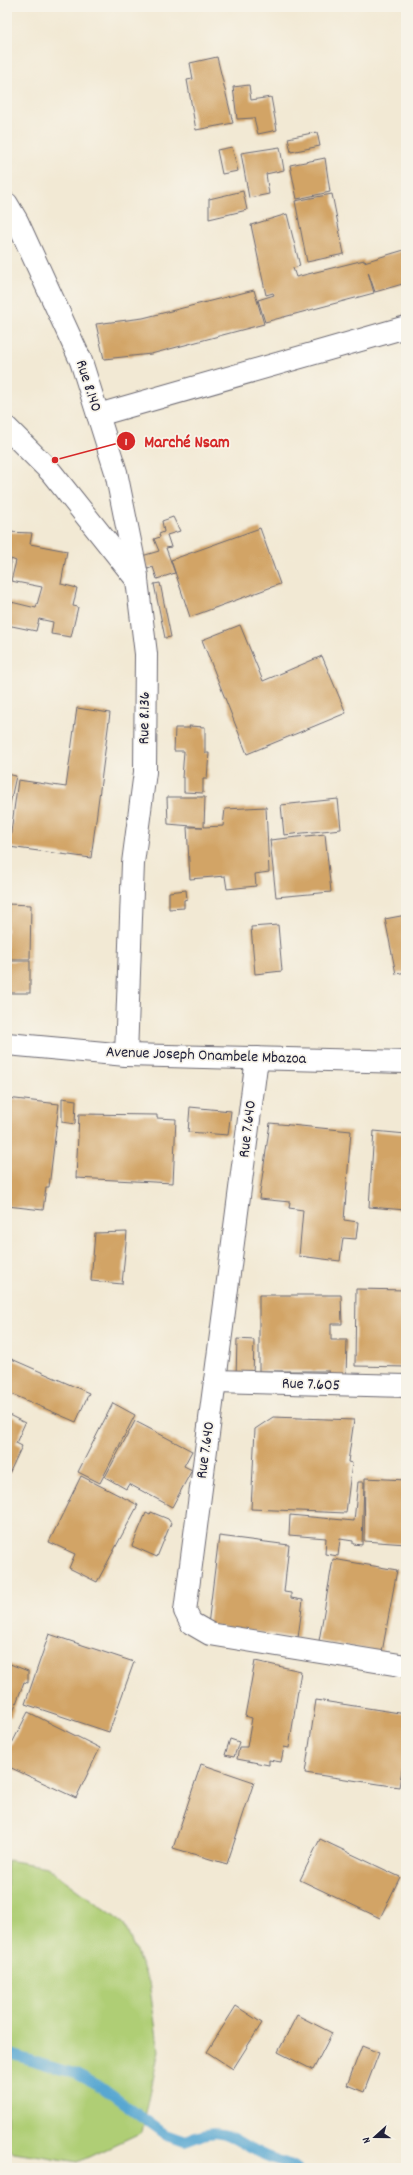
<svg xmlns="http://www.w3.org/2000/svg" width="413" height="2175" viewBox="0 0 413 2175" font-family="Dekko,sans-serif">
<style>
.green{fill:#afce75;stroke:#687858}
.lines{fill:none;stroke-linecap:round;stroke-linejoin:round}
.stream{stroke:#58a7d1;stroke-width:10}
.building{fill:#d2a466}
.minor-casing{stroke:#6b6871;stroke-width:24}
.major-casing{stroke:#6b6871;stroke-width:24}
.minor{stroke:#fff;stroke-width:22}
.major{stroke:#fff;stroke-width:22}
.labels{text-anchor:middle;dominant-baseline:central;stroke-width:3.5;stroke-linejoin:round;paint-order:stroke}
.street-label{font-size:16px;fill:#22223b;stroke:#f7f3e8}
.leader{fill:none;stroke:#d62828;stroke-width:1.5}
.callout-dot{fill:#d62828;stroke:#f7f3e8;stroke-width:1.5}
.mark-label{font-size:12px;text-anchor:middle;font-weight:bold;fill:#fff}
.callout-label{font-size:17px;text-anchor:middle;font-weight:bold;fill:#d62828;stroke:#f7f3e8;stroke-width:3.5;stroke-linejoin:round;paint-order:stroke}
</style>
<rect width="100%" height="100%" fill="#f7f3e8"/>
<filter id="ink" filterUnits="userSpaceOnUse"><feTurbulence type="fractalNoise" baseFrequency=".025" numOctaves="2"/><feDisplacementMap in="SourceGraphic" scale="8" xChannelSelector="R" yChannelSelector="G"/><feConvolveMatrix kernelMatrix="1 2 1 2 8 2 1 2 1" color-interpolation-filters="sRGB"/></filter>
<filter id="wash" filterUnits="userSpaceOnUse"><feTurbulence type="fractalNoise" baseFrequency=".012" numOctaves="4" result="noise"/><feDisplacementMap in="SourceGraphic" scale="16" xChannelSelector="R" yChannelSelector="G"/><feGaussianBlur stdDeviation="0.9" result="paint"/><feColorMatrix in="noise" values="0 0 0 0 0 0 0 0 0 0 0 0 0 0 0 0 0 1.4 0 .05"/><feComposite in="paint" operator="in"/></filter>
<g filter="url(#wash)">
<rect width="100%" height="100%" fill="#f2e9d4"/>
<path class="green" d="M7,1860L47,1867L124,1924L149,1982L159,2051L142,2132L78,2162L14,2152L7,2148Z"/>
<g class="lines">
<path class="stream" d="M7,2053L76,2074L101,2087L165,2134L185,2141C226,2124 228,2138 262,2154C273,2160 286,2161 296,2168"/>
</g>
<g id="blocks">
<g class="building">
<path d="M217,57L233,123L196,130L187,80L193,79L190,63Z"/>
<path d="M249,85L251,100L271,97L277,130L258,134L254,118L237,119L233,87Z"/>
<path d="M317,132L320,146L291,152L288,138Z"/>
<path d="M232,147L238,171L222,174L217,150Z"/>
<path d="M280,147L284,170L266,174L269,194L249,198L241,153Z"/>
<path d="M325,158L330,192L297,199L290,165Z"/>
<path d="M243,191L247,210L209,219V199Z"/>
<path d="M332,194L344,254L307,262L295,201Z"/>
<path d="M287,214L300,266L293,268L296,277L364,260V262L404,250L406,283L375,292L368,272L374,293L265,322L258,300L274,295L273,293L266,295L251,225Z"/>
<path d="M254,290L264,324L151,354L104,359L96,324L143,318Z"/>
<path d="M173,517L180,531L167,535L171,547L166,548L175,573L157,579L153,567L148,569L142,556L159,551L154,539L160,537L159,534L164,532L162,521Z"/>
<path d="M260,528L280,584L190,617L171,560Z"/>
<path d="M7,532L32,533L30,544L67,551L61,584L77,588L73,606L78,607L71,637L51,634L53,622L39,619L36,631L7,625V601L36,608L42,587L11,581L16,561L11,559L9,587H7Z"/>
<path d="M160,583L171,637L165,638L154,584Z"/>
<path d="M240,625L263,681L322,656L346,713L247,754L202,640Z"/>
<path d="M77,708L110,713L91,858L9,847L18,780L66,787Z"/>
<path d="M189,726L205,727V753H209L207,779H203V793L184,792V778H182L184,751H174L175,728H190Z"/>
<path d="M7,774L16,776L8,813H7Z"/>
<path d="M167,797H205L204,827L223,826L225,809L266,807L269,872L255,874L256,886L227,889L225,876L190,879L187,827H203L168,824Z"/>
<path d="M338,799L341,829L284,835L281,805Z"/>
<path d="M325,834L331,892L276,897L270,840Z"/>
<path d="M186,890L187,899L184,900V908L169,909V892Z"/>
<path d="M7,904L31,905L30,959H7Z"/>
<path d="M406,915V972L396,974L385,919Z"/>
<path d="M278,925L282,971L255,974L251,927Z"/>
<rect x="7" y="961" width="23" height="32"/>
<path d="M7,1098L59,1104L49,1187H46L43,1210L7,1206Z"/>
<path d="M62,1098L76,1100L75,1124L62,1122Z"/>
<path d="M190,1107L231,1111L228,1135L188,1132Z"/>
<path d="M79,1114L157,1115V1118L176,1119L173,1183L76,1178Z"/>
<path d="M270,1123L351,1131L344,1220L358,1222L356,1239L343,1238L340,1261L299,1256L303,1210L289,1208L290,1202L259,1199Z"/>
<path d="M374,1131L406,1134V1210L369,1207Z"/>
<path d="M127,1232L122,1284L91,1281L95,1233Z"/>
<path d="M356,1289L406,1290V1367L355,1366Z"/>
<path d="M259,1295H341L342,1324H331V1340H347L346,1379H330L329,1371H259Z"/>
<path d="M237,1339L254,1340L253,1379L236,1378Z"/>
<path d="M7,1357L89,1393L76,1422L7,1392Z"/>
<path d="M113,1403L135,1415L100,1483L78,1472Z"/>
<path d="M7,1414L25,1423L16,1443L22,1446L7,1478Z"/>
<path d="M273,1417L354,1420L348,1462L352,1463L346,1513L251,1509L255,1429Z"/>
<path d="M135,1421L192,1451L184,1466L192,1470L172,1507L129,1484L126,1489L105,1477Z"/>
<path d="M81,1476L138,1505L97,1582L69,1568L75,1554L49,1542Z"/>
<path d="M365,1478L406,1480V1544L364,1541Z"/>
<path d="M358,1482H364L362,1545L353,1544V1541L340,1539L338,1556L325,1554L326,1538L289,1535L290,1515L354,1521Z"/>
<path d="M151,1512L168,1519L171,1523L157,1557L132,1546L146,1513L150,1515Z"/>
<path d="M219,1536L289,1545L284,1592L291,1593V1598L303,1600L298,1638L208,1625Z"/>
<path d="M333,1559L397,1570L382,1652L319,1641Z"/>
<path d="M49,1634L134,1662L109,1732L25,1704Z"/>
<path d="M255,1661L301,1671L289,1748L284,1747L281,1762L269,1760V1765L237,1759L239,1747H247L252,1718L245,1716Z"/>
<path d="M10,1664L28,1671V1683L24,1682L11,1717L7,1716V1671Z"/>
<path d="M316,1700L406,1714V1748L399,1787L305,1773Z"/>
<path d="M28,1712L100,1748L76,1798L7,1766V1753Z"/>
<path d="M230,1739L239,1742L234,1757L225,1755Z"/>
<path d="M201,1764L254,1782L227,1864L173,1848Z"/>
<path d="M320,1839L400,1877L380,1918L300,1880Z"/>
<path d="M236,2006L262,2023L233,2069L207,2052Z"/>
<path d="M297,2015L332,2033L313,2070L278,2052Z"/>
<path d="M362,2046L379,2053L364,2092L347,2085Z"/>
</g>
</g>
</g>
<g filter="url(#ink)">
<use href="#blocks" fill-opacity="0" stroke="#6b6871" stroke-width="1"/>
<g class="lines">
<defs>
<g id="minor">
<path d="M7,204L17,221L81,361L116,472L137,576"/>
<path d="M98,415L406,327"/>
<path d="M7,428L51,472L137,580L146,654L145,772L133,863L126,1055"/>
<path d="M257,1058L185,1611L191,1623L210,1634L406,1666"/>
<path d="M215,1381L406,1386"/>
</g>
<path id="major" d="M7,1044L126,1055L406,1062"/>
</defs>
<use href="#minor" class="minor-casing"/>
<use href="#major" class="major-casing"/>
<use href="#minor" class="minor"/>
<use href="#major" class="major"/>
</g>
</g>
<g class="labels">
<g class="street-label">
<text transform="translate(88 386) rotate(72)">Rue 8.140</text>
<text transform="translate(145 718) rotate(-89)">Rue 8.136</text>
<text transform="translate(206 1056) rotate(2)">Avenue Joseph Onambele Mbazoa</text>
<text transform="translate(248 1129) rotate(-83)">Rue 7.640</text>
<text transform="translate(311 1385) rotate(2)">Rue 7.605</text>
<text transform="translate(206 1450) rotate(-82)">Rue 7.640</text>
</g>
</g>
<path class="leader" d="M55 460L126 441"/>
<g class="callout-dot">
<circle cx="55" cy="460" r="4"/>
<circle cx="126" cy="441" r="10"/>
</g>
<g class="mark-label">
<text x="126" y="445">1</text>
</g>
<g class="callout-label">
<text x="187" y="447">Marché Nsam</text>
</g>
<rect width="413" height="2175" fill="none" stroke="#f7f3e8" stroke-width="24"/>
<g transform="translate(375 2137) rotate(249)" stroke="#f7f3e8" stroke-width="3" paint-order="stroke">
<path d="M0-3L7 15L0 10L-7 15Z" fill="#22223b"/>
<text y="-6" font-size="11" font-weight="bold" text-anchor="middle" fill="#22223b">N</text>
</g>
</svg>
